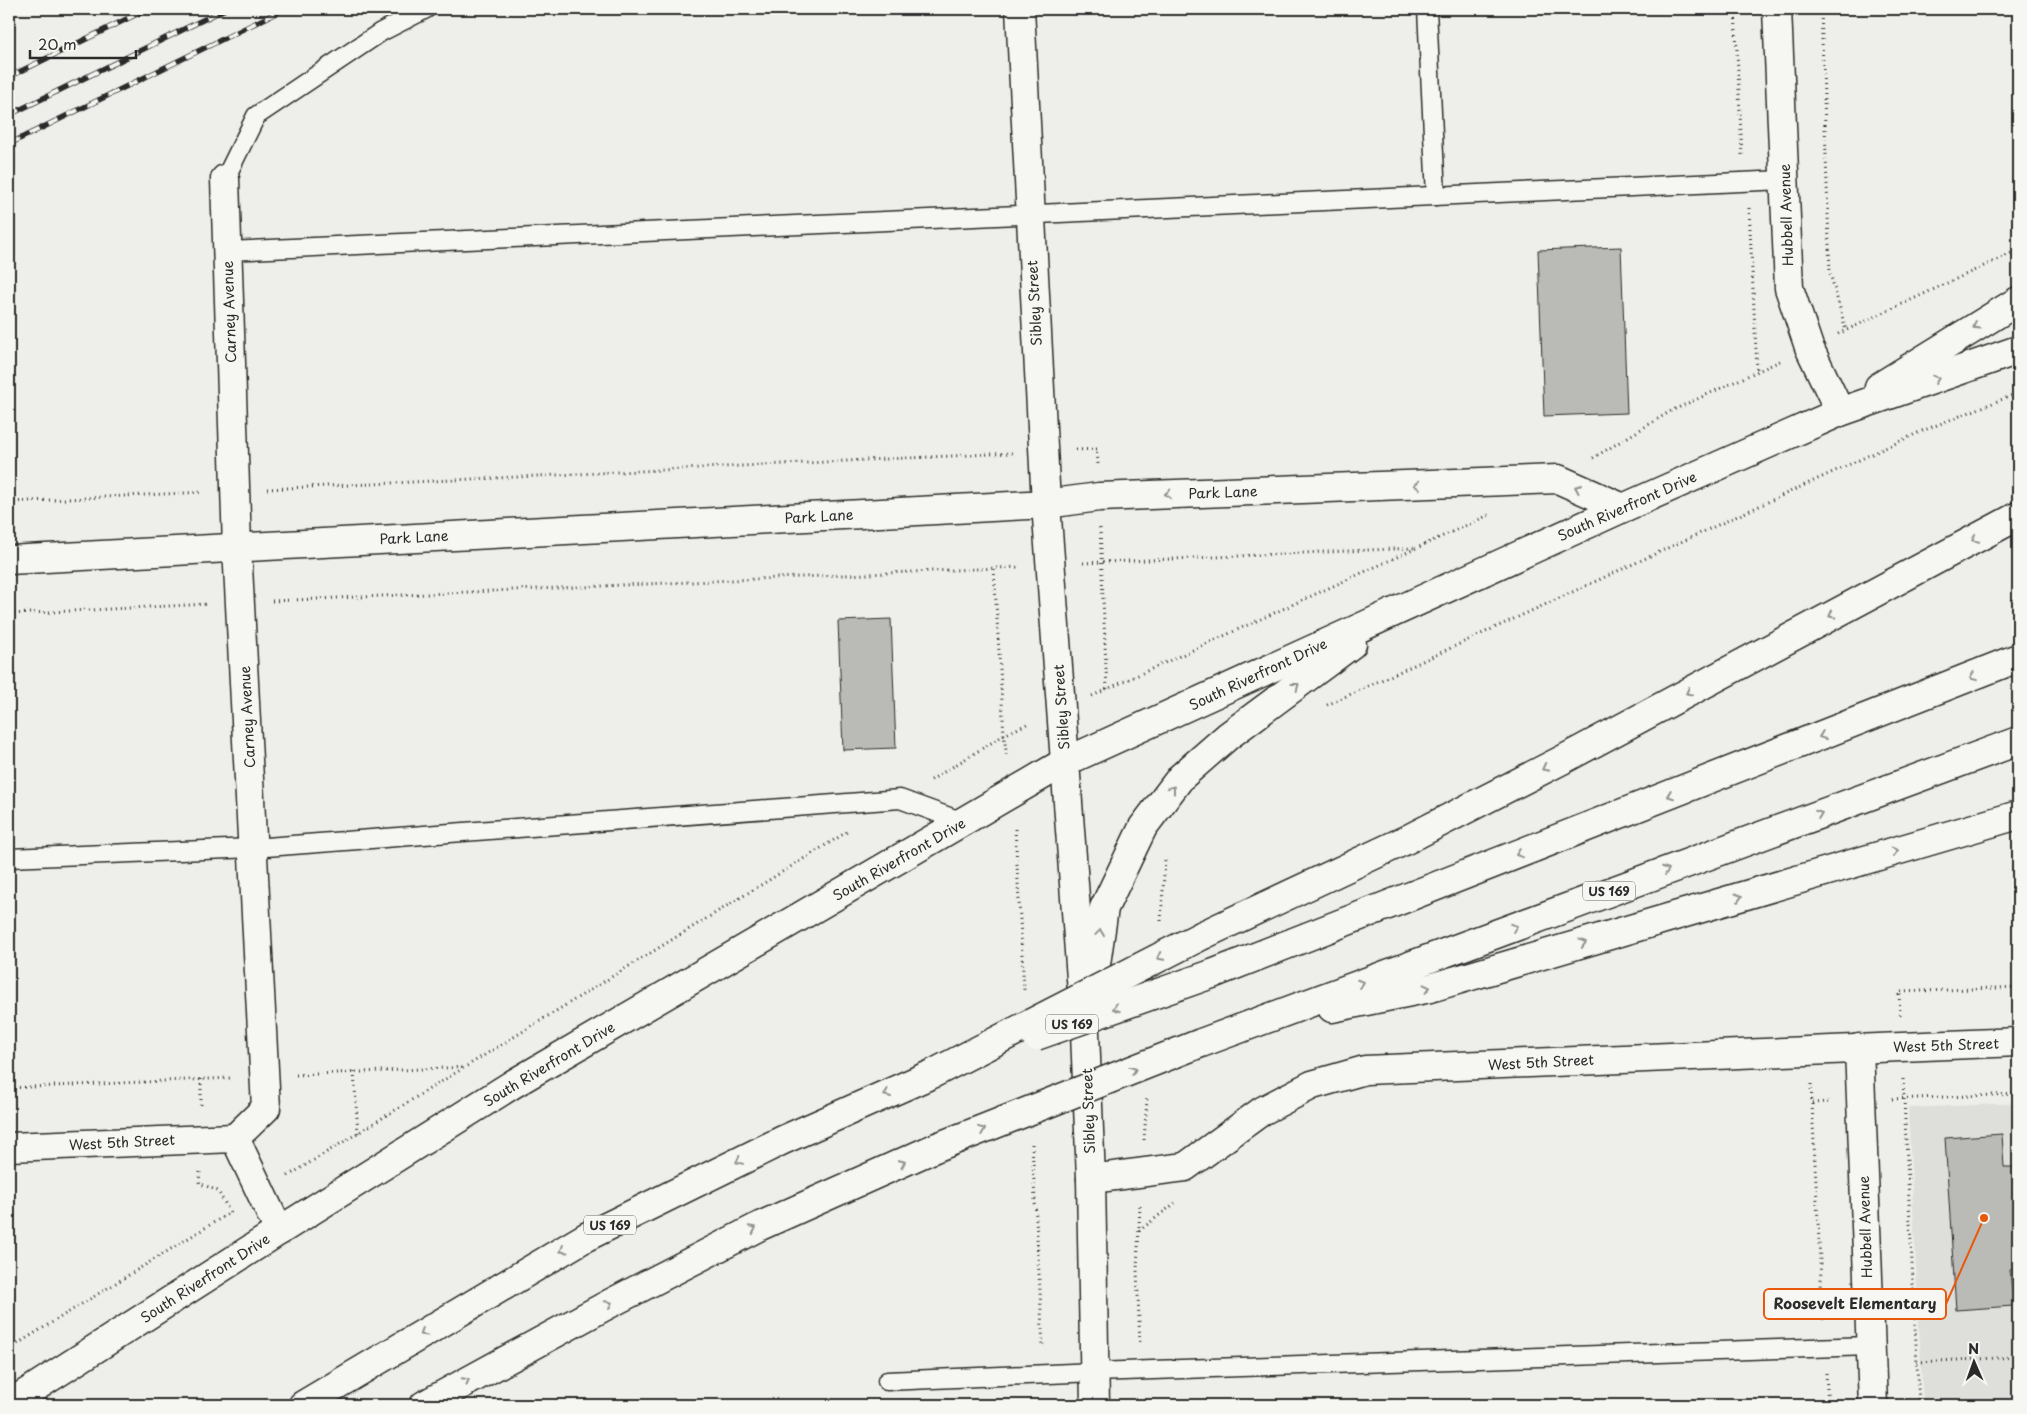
<svg xmlns="http://www.w3.org/2000/svg" width="2027" height="1414" viewBox="0 0 2027 1414" font-family="'Playpen Sans',sans-serif">
<style>
.built{fill:#dededb}
.building{fill:#babab7;stroke:#2b2b2b}
.lines{fill:none;stroke-linecap:round;stroke-linejoin:round}
.service-casing{stroke:#2b2b2b;stroke-width:21}
.minor-casing{stroke:#2b2b2b;stroke-width:31}
.secondary-casing{stroke:#2b2b2b;stroke-width:31}
.motorway-casing{stroke:#2b2b2b;stroke-width:31}
.path{stroke:#2b2b2b;stroke-width:3;stroke-dasharray:1 4;stroke-linecap:butt}
.service{stroke:#f6f6f2;stroke-width:18}
.minor{stroke:#f6f6f2;stroke-width:28}
.secondary{stroke:#f6f6f2;stroke-width:28}
.motorway{stroke:#f6f6f2;stroke-width:28}
.rail-casing{stroke:#2b2b2b;stroke-width:5.5}
.rail{stroke:#f6f6f2;stroke-width:4;stroke-dasharray:11;stroke-linecap:butt}
.motorway-bridge-casing{stroke:#2b2b2b;stroke-width:31;stroke-linecap:butt}
.motorway-bridge{stroke:#f6f6f2;stroke-width:28}
.oneway{stroke:#90908e}
.labels{text-anchor:middle;dominant-baseline:central;stroke-width:4;stroke-linejoin:round;paint-order:stroke}
.shield{fill:#f6f6f2;stroke:#686867;stroke-width:1}
.shield-label{font-size:12px;font-weight:bold;fill:#2b2b2b}
.street-label{font-size:14px;fill:#2b2b2b;stroke:#f6f6f2}
.leader{fill:none;stroke:#e8590c;stroke-width:2}
.callout-dot{fill:#e8590c;stroke:#f6f6f2;stroke-width:2}
.callout{fill:#f6f6f2;stroke:#e8590c;stroke-width:2}
.callout-label{font-size:15px;text-anchor:middle;font-weight:bold;fill:#2b2b2b}
</style>
<rect width="100%" height="100%" fill="#eeeeea"/>
<filter id="ink" filterUnits="userSpaceOnUse"><feTurbulence type="fractalNoise" baseFrequency=".02" numOctaves="2"/><feDisplacementMap in="SourceGraphic" scale="10" xChannelSelector="R" yChannelSelector="G"/><feConvolveMatrix kernelMatrix="1 2 1 2 8 2 1 2 1" color-interpolation-filters="sRGB"/></filter>
<g filter="url(#ink)">
<path class="built" d="M2018,1103V1405H1923L1908,1108Z"/>
<g class="building">
<path d="M1621,247L1627,413L1544,416L1538,250Z"/>
<path d="M891,619L896,748L843,750L838,621Z"/>
<path d="M2002,1134L2004,1167H2018V1269L2010,1270L2013,1306L1956,1310L1945,1138Z"/>
</g>
<g class="lines">
<defs>
<g id="service">
<path d="M1427,9L1436,196"/>
<path d="M225,179L256,116L381,32L426,9"/>
<path d="M227,251L1784,180"/>
<path d="M9,858L253,848L900,799L963,822"/>
<path d="M887,1381L1094,1372L1870,1346"/>
</g>
<g id="minor">
<path d="M1020,9L1046,504L1065,762"/>
<path d="M1777,9L1789,288L1809,347L1840,412"/>
<path d="M225,179L237,547L266,1108L235,1138L279,1231"/>
<path d="M9,560L1046,504L1099,497L1558,479L1623,508"/>
<path d="M1859,1048L1873,1405"/>
<path d="M9,1147L235,1138"/>
<path d="M1091,1179L1185,1167L1262,1111L1312,1085L1365,1070L2018,1042"/>
</g>
<g id="secondary">
<path d="M1879,387L2018,301"/>
<path d="M1065,762L1085,1033L1091,1179L1095,1405"/>
<path d="M1093,985L1104,908L1143,827L1181,777L1228,736L1352,644"/>
<path d="M9,1404L279,1231L513,1084L1065,762L1623,508L1840,412L2018,350"/>
</g>
<g id="motorway">
<path d="M1203,935L1408,839L1562,760L2018,516"/>
<path d="M1212,974L2018,658"/>
<path d="M1332,1008L1430,988L2018,815"/>
<path d="M1201,1043L2018,741"/>
<path d="M303,1405L586,1237L783,1140L932,1074"/>
<path d="M424,1405L609,1304L760,1226L937,1147"/>
</g>
</defs>
<use href="#service" class="service-casing"/>
<use href="#minor" class="minor-casing"/>
<use href="#secondary" class="secondary-casing"/>
<use href="#motorway" class="motorway-casing"/>
<g class="path">
<path d="M1735,9L1742,155"/>
<path d="M1821,9L1830,273L1846,330"/>
<path d="M1749,208L1757,371"/>
<path d="M1838,334L2018,250"/>
<path d="M1076,450L1097,449L1098,464"/>
<path d="M1593,458L1671,411L1780,361"/>
<path d="M267,489L1012,453"/>
<path d="M9,502L203,492"/>
<path d="M1100,528L1107,690"/>
<path d="M1083,563L1414,548"/>
<path d="M994,569L1004,735L1007,758"/>
<path d="M272,601L1020,567"/>
<path d="M9,614L208,604"/>
<path d="M1092,696L1489,515"/>
<path d="M1327,705L1922,431L2018,393"/>
<path d="M931,780L1004,735L1029,723"/>
<path d="M1015,829L1024,990"/>
<path d="M1161,921L1165,860"/>
<path d="M1900,1015L1899,992L2018,987"/>
<path d="M354,1072L358,1133"/>
<path d="M296,1075L465,1067"/>
<path d="M201,1079V1109"/>
<path d="M1903,1079L1919,1405"/>
<path d="M1811,1084L1823,1320"/>
<path d="M9,1088L232,1078"/>
<path d="M1892,1099L2018,1094"/>
<path d="M1812,1103L1828,1102"/>
<path d="M1144,1140L1147,1099"/>
<path d="M1032,1144L1043,1347"/>
<path d="M200,1172L199,1183L218,1191L230,1212"/>
<path d="M288,1176L847,832"/>
<path d="M1140,1206L1137,1269L1140,1345"/>
<path d="M1139,1231L1175,1203"/>
<path d="M9,1349L234,1210"/>
<path d="M1917,1362L2018,1357"/>
<path d="M1826,1373L1828,1405"/>
</g>
<use href="#service" class="service"/>
<use href="#minor" class="minor"/>
<use href="#secondary" class="secondary"/>
<use href="#motorway" class="motorway"/>
<defs>
<g id="rail">
<path d="M9,77L147,9"/>
<path d="M9,115L225,9"/>
<path d="M9,144L284,9"/>
</g>
</defs>
<use href="#rail" class="rail-casing"/>
<use href="#rail" class="rail"/>
<defs>
<g id="motorway-bridge">
<path d="M1036,1036L1212,974"/>
<path d="M932,1074L1203,935"/>
<path d="M937,1147L1201,1043"/>
</g>
</defs>
<use href="#motorway-bridge" class="motorway-bridge-casing"/>
<use href="#motorway-bridge" class="motorway-bridge"/>
</g>
<defs><path id="oneway-chevron" d="M-2-3.5L2.5 0L-2 3.5" fill="none" stroke-width="1.6" stroke-linecap="round" stroke-linejoin="round" transform="scale(1.25)"/></defs>
<g class="oneway">
<use href="#oneway-chevron" transform="translate(1976 326) rotate(148)"/>
<use href="#oneway-chevron" transform="translate(1936 379) rotate(-19)"/>
<use href="#oneway-chevron" transform="translate(1417 485) rotate(178)"/>
<use href="#oneway-chevron" transform="translate(1578 488) rotate(-156)"/>
<use href="#oneway-chevron" transform="translate(1168 494) rotate(178)"/>
<use href="#oneway-chevron" transform="translate(1975 539) rotate(152)"/>
<use href="#oneway-chevron" transform="translate(1832 615) rotate(152)"/>
<use href="#oneway-chevron" transform="translate(1973 677) rotate(158)"/>
<use href="#oneway-chevron" transform="translate(1296 686) rotate(-37)"/>
<use href="#oneway-chevron" transform="translate(1689 692) rotate(152)"/>
<use href="#oneway-chevron" transform="translate(1822 736) rotate(159)"/>
<use href="#oneway-chevron" transform="translate(1545 768) rotate(153)"/>
<use href="#oneway-chevron" transform="translate(1172 789) rotate(-53)"/>
<use href="#oneway-chevron" transform="translate(1670 795) rotate(159)"/>
<use href="#oneway-chevron" transform="translate(1819 814) rotate(-20)"/>
<use href="#oneway-chevron" transform="translate(1895 851) rotate(-16)"/>
<use href="#oneway-chevron" transform="translate(1519 854) rotate(159)"/>
<use href="#oneway-chevron" transform="translate(1666 870) rotate(-20)"/>
<use href="#oneway-chevron" transform="translate(1739 897) rotate(-16)"/>
<use href="#oneway-chevron" transform="translate(1514 927) rotate(-20)"/>
<use href="#oneway-chevron" transform="translate(1100 933) rotate(-82)"/>
<use href="#oneway-chevron" transform="translate(1583 943) rotate(-16)"/>
<use href="#oneway-chevron" transform="translate(1160 957) rotate(153)"/>
<use href="#oneway-chevron" transform="translate(1361 983) rotate(-20)"/>
<use href="#oneway-chevron" transform="translate(1427 988) rotate(-13)"/>
<use href="#oneway-chevron" transform="translate(1116 1008) rotate(160)"/>
<use href="#oneway-chevron" transform="translate(1133 1070) rotate(-22)"/>
<use href="#oneway-chevron" transform="translate(887 1094) rotate(156)"/>
<use href="#oneway-chevron" transform="translate(982 1130) rotate(-22)"/>
<use href="#oneway-chevron" transform="translate(739 1161) rotate(154)"/>
<use href="#oneway-chevron" transform="translate(902 1163) rotate(-24)"/>
<use href="#oneway-chevron" transform="translate(753 1229) rotate(-27)"/>
<use href="#oneway-chevron" transform="translate(563 1250) rotate(150)"/>
<use href="#oneway-chevron" transform="translate(609 1304) rotate(-28)"/>
<use href="#oneway-chevron" transform="translate(423 1333) rotate(149)"/>
<use href="#oneway-chevron" transform="translate(466 1381) rotate(-28)"/>
</g>
</g>
<g class="labels">
<g class="shield">
<rect x="1583" y="881.5" width="52" height="19" rx="4"/>
<rect x="1046" y="1014.5" width="52" height="19" rx="4"/>
<rect x="584" y="1215.5" width="52" height="19" rx="4"/>
</g>
<g class="shield-label">
<text x="1609" y="891">US 169</text>
<text x="1072" y="1024">US 169</text>
<text x="610" y="1225">US 169</text>
</g>
<g class="street-label">
<text transform="translate(1786 215) rotate(-92)">Hubbell Avenue</text>
<text transform="translate(1034 303) rotate(-93)">Sibley Street</text>
<text transform="translate(229 312) rotate(-92)">Carney Avenue</text>
<text transform="translate(1223 492) rotate(-2)">Park Lane</text>
<text transform="translate(1627 506) rotate(-24)">South Riverfront Drive</text>
<text transform="translate(819 516) rotate(-3)">Park Lane</text>
<text transform="translate(414 537) rotate(-3)">Park Lane</text>
<text transform="translate(1258 674) rotate(-25)">South Riverfront Drive</text>
<text transform="translate(1061 707) rotate(-94)">Sibley Street</text>
<text transform="translate(247 717) rotate(-93)">Carney Avenue</text>
<text transform="translate(899 859) rotate(-30)">South Riverfront Drive</text>
<text transform="translate(1946 1045) rotate(-2)">West 5th Street</text>
<text transform="translate(1541 1062) rotate(-3)">West 5th Street</text>
<text transform="translate(549 1064) rotate(-31)">South Riverfront Drive</text>
<text transform="translate(1088 1111) rotate(-92)">Sibley Street</text>
<text transform="translate(122 1142) rotate(-3)">West 5th Street</text>
<text transform="translate(1865 1227) rotate(-92)">Hubbell Avenue</text>
<text transform="translate(205 1278) rotate(-33)">South Riverfront Drive</text>
</g>
</g>
<path class="leader" d="M1984 1218L1946 1304"/>
<circle class="callout-dot" cx="1984" cy="1218" r="5"/>
<rect class="callout" x="1764" y="1289" width="182" height="30" rx="5"/>
<g class="callout-label">
<text x="1855" y="1309">Roosevelt Elementary</text>
</g>
<rect width="2027" height="1414" fill="none" stroke="#f6f6f2" stroke-width="30"/>
<rect x="15" y="15" width="1997" height="1384" fill="none" stroke="#2b2b2b" stroke-width="2" filter="url(#ink)"/>
<g transform="translate(1974 1362) rotate(358)" stroke="#f6f6f2" stroke-width="4" paint-order="stroke">
<path d="M0-4L9 19L0 12L-9 19Z" fill="#2b2b2b"/>
<text y="-8" font-size="14" font-weight="bold" text-anchor="middle" fill="#2b2b2b">N</text>
</g>
<path d="M30 50v8h106v-8" fill="none" stroke="#2b2b2b" stroke-width="2.5"/>
<text x="38" y="50" font-size="15" fill="#2b2b2b" stroke="#f6f6f2" stroke-width="4" paint-order="stroke">20 m</text>
</svg>
